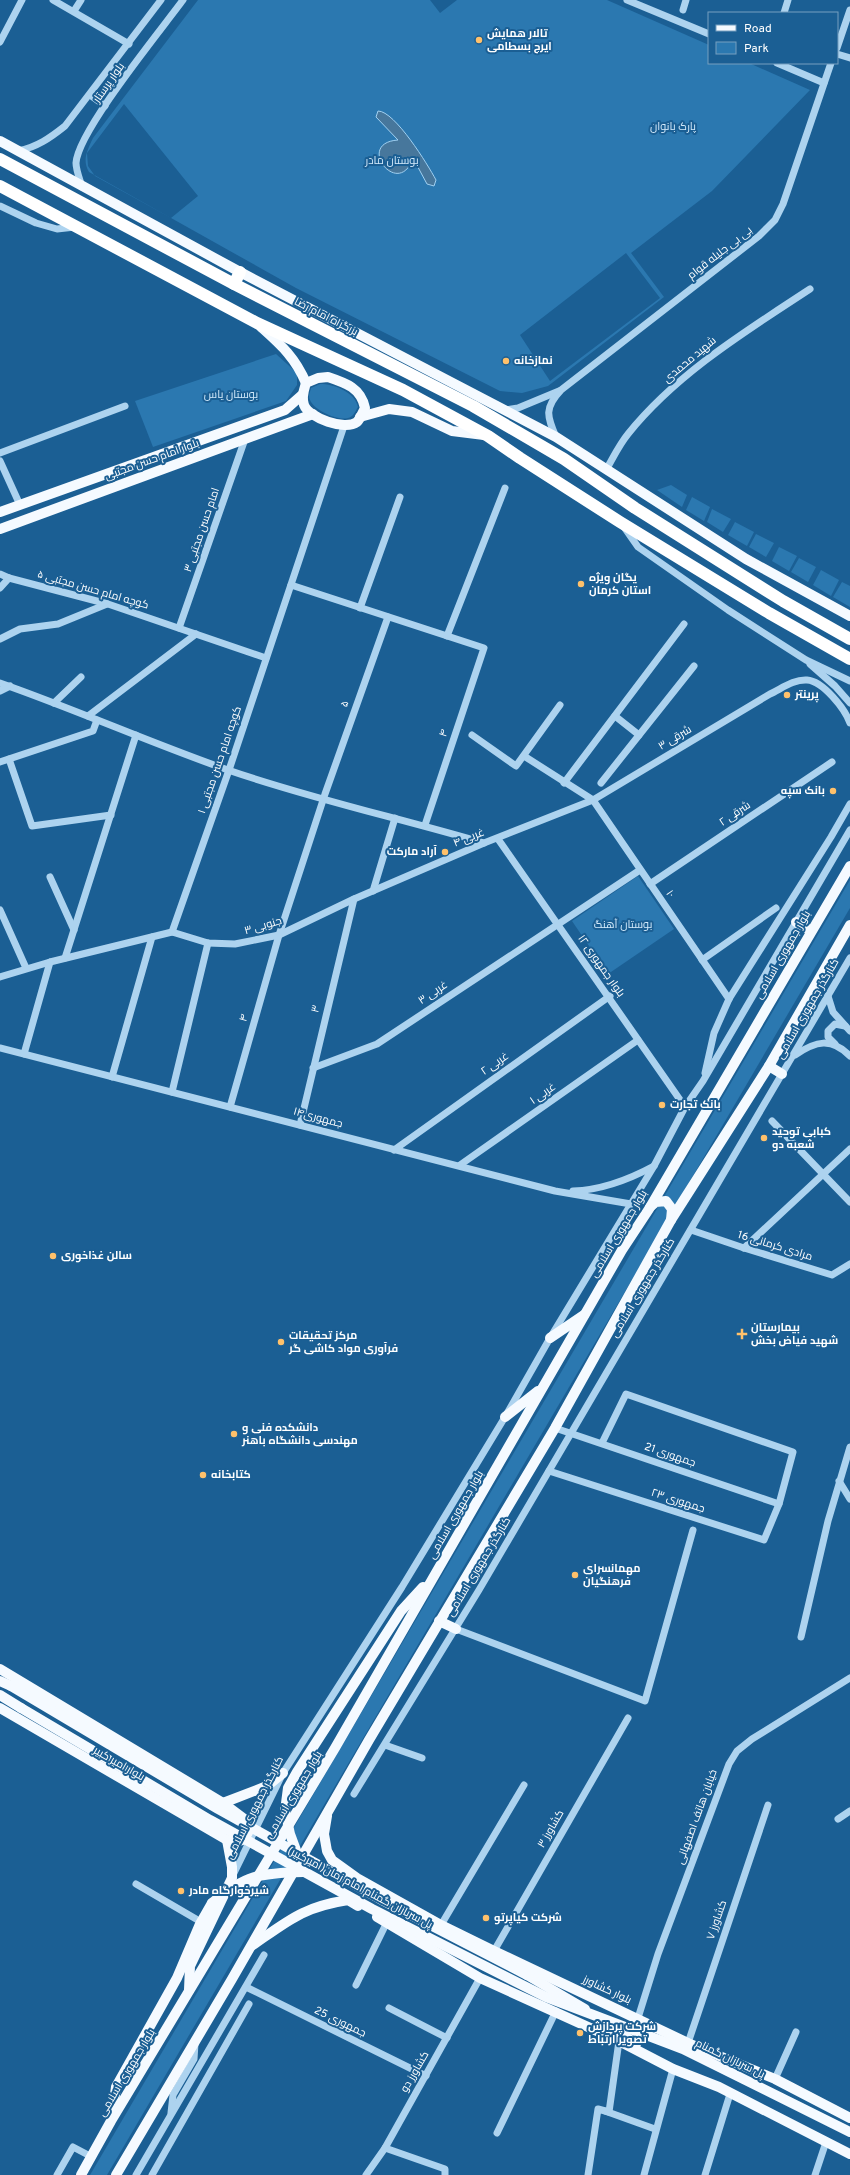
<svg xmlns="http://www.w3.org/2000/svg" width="850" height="2175" viewBox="0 0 850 2175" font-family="Overpass,Cairo,sans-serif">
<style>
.green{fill:#2b78b0;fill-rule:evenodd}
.water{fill:#47779c;stroke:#a0d0f1}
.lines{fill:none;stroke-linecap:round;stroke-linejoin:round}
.minor{stroke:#add3ef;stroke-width:7}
.major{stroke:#f5faff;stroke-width:10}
.highway{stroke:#fff;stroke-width:12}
.major-bridge{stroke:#f5faff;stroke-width:10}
.poi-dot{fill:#ffc16b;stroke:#1b5f94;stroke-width:1.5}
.labels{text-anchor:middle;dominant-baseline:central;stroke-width:4;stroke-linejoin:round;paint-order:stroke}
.poi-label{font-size:11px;font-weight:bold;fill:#fff;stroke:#1b5f94;text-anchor:start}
.street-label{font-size:11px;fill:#fff;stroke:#1b5f94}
.park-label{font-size:11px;fill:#d3eafb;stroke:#1b5f94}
</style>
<rect width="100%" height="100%" fill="#1b5f94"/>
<g class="green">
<path d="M198,0H430L440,13L457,0H607L709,45V63H749L810,90L712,191L631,253L664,297L548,386L522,393L500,391L296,288L89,172C82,160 87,151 93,138ZM124,104L198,196L171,218L95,176L88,166L87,153ZM626,253L660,298L550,381L520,335Z"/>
<path d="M276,354L297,373V385L286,401L153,447L135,401Z"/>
<path d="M320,384C334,384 355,392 358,407C355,412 353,417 348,418C337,421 314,410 310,400C308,395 310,393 311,388Z"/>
<path d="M671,485L687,495L682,507L657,490Z"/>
<path d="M692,497L710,507L704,521L686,510Z"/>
<path d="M712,509L731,519L723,532L707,522Z"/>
<path d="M735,522L754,532L747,546L728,535Z"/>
<path d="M756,534L774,543L766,557L749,547Z"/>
<path d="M779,547L797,556L789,571L772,561Z"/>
<path d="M799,558L816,567L808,582L791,572Z"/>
<path d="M821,570L839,580L831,596L813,585Z"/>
<path d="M842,582L850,586V607L833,597Z"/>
<path d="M638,876L674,929L608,974L572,921Z"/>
<path d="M850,880V908L107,2175H90Z"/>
</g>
<path class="water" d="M378,111C395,111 428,165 436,180L434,186L427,184L413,158C399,200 354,143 398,140L376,117Z"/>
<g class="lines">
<g class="minor">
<path d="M53,0L129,44"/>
<path d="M627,0L709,34"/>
<path d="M683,10L686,0"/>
<path d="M74,11L81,0"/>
<path d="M784,13L788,0"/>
<path d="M0,42L22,0"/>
<path d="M837,48L850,10"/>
<path d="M837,54L850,58"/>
<path d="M777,63L824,83"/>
<path d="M90,95L105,106"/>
<path d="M18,151C37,147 50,138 65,126L161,0"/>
<path d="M82,187C80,180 76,170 76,163C78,131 161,30 183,0"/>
<path d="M0,206L36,223L57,229L75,227"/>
<path d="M505,410L518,408L559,391"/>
<path d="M556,437C547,416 544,408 561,390L759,236L775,220L783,204L831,63"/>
<path d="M0,453L125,406"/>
<path d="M0,461L20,505"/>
<path d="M606,470C613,458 619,445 628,434C676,374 746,331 810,289"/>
<path d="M624,527L638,547L728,610L806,660L850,681"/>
<path d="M0,574L9,578L108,604L266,658"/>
<path d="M291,585L484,648L425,825"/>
<path d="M0,588L9,578"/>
<path d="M360,608L400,497"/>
<path d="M179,628L245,439"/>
<path d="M447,636L505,488"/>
<path d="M0,639L20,629L58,624L107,604"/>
<path d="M810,664L835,686L850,703"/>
<path d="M0,683C77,710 151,743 228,770C312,799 399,818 484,843"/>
<path d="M0,691L10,686"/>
<path d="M54,703L81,677"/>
<path d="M88,716L196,634"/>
<path d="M615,716L639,735"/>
<path d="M472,735L516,766L560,705"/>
<path d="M524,756L593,800L729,999"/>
<path d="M9,759L32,826L111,815"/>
<path d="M0,762L93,731L97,720"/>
<path d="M564,783L684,624"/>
<path d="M601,783L694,666"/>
<path d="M498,839L685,1107"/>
<path d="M50,877L74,930"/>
<path d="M650,884L832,762"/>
<path d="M373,891L395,818"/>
<path d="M0,910L26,968"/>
<path d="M172,932L208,943L235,944L279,935L354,899L484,843L593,800L770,694C781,689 794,679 807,680C823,681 845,709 850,723"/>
<path d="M65,958L136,735"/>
<path d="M702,960L776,908"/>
<path d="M0,977L50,962L172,932L229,770L344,426"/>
<path d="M828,996L833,1012L850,1031"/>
<path d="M835,1044L828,1037V1031L835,1024L845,1026"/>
<path d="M0,1048L555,1191L631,1204"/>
<path d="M24,1054L50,962"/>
<path d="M795,1055C816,1041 831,1037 850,1056"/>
<path d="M313,1068L377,1044L640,870"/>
<path d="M705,1073L714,1033L729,999L831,837L850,804"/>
<path d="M112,1077L152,937"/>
<path d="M172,1092L208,943"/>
<path d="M230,1107L279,935L325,794L388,617"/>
<path d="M772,1121L850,1202"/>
<path d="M300,1125L354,899"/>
<path d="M394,1150L610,996"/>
<path d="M460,1165L638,1040"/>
<path d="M573,1191C601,1190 630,1179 654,1166"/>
<path d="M691,1230L744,1248L832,1275L850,1264"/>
<path d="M744,1248L850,1149"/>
<path d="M555,1428L779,1504"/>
<path d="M549,1471L764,1540L779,1504L793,1452L626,1394L602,1443"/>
<path d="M839,1481L850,1499"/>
<path d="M456,1629L645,1701L693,1530"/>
<path d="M801,1637L828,1521L850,1447"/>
<path d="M385,1745L422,1758"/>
<path d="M354,1794L479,1590L850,958"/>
<path d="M838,1819L850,1811"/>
<path d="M233,1875L283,1773L402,1587L505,1417L550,1338L654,1166L685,1107L703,1081L850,830"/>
<path d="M136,1884L196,1919"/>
<path d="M441,1925L524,1785"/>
<path d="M494,1951L628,1718"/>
<path d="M356,1985L387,1922"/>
<path d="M246,1987L426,2076"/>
<path d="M389,2008L447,2038"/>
<path d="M638,2018L658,1954L729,1764L737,1751L752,1739L850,1678"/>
<path d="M688,2043L768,1805"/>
<path d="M775,2079L796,2032"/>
<path d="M605,2111L655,2129"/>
<path d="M171,2113L173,2095L194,2059L195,2043"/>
<path d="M497,2133L556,2011"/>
<path d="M385,2148L445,2169V2175"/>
<path d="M57,2175L73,2147L92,2157"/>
<path d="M136,2175L264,1955"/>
<path d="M152,2175L249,2004"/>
<path d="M366,2175L385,2148L480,1978"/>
<path d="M588,2175L598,2109L609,2112L619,2041"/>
<path d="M644,2175L673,2069"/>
<path d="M705,2175L730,2094"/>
<path d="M815,2175L826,2142"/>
</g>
<g class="major">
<path d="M0,141L240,272L556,437L746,559L850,616"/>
<path d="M261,327C281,345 295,357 306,383"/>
<path d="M328,377C346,383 361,388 365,408C363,412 360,419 357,422C345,431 309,418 304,405C301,397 304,390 306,383L318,378Z"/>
<path d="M360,417L389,409L412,412L452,431L484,435"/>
<path d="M0,512L285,410L302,395"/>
<path d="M0,529L313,414"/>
<path d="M796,922L811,931"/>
<path d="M769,1066L782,1074"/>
<path d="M650,1207L656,1202L666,1201L672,1209L671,1220"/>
<path d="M550,1338L584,1315"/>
<path d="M505,1417L538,1391"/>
<path d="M439,1621L456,1629"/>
<path d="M0,1669L223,1803L247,1821L250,1828C245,1841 240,1844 227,1840L0,1708"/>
<path d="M0,1681L11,1686"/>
<path d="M0,1695L21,1708"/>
<path d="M223,1803L267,1786L283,1773"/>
<path d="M285,1811L288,1788L297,1772L401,1611L423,1587"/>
<path d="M327,1816L324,1834L327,1851L332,1860L357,1878L441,1925L494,1951L688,2043L775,2079L850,2118"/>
<path d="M377,1917L480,1978L619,2041L673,2069L719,2087L850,2154"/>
<path d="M253,1945C289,1920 303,1907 348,1900L358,1906"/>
<path d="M527,1975L585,2009"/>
<path d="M189,1990L190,1966L232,1878V1867L227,1840"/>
<path d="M602,2020L636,2044"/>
<path d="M112,2117L116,2087L177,1978L200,1924L212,1903"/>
<path d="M81,2175L111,2121L335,1748L622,1250L649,1209L850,866"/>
<path d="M116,2175L232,1979L369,1740L555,1428L671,1220L769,1066L850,925"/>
</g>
<g class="highway">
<path d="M0,159L234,284L473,406L564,459L635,508L783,601L850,639"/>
<path d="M0,186L257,323L403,390L488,436L520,458L620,522L769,613L850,659"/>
<path d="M234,284L240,272"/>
</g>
<g class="major-bridge">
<path d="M11,1686L218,1809L380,1899L527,1975"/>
<path d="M21,1708L210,1820L372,1909L546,1997L683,2049L850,2132"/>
<path d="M285,1811L290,1834L297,1853"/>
<path d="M212,1903C245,1875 260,1873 303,1872"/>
</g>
</g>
<g class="poi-dot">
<circle cx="479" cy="40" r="4"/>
<circle cx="506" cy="361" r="4"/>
<circle cx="581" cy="584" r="4"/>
<circle cx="787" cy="695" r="4"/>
<circle cx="833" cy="791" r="4"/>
<circle cx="445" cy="852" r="4"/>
<circle cx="662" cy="1105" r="4"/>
<circle cx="764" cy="1138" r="4"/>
<circle cx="53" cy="1256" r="4"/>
<path d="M740 1328h4v4h4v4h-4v4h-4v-4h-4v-4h4z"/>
<circle cx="281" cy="1342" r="4"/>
<circle cx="234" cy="1434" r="4"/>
<circle cx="203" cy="1475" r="4"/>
<circle cx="575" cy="1575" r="4"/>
<circle cx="181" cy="1891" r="4"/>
<circle cx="486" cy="1918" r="4"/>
<circle cx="580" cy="2033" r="4"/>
</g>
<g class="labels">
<g class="poi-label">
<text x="487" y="34">تالار همایش<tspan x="487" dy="13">ایرج بسطامی</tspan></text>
<text x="514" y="361">نمازخانه</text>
<text x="589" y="578">یگان ویژه<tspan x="589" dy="13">استان کرمان</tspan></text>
<text x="795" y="695">پرینتر</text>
<text x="825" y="791" text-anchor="end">بانک سپه</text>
<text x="437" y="852" text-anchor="end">آراد مارکت</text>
<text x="670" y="1105">بانک تجارت</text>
<text x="772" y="1132">کبابی توحید<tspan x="772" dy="13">شعبه دو</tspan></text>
<text x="61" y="1256">سالن غذاخوری</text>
<text x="751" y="1328">بیمارستان<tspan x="751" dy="13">شهید فیاض بخش</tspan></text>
<text x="289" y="1336">مرکز تحقیقات<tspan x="289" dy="13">فرآوری مواد کاشی گر</tspan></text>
<text x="242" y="1428">دانشکده فنی و<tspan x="242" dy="13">مهندسی دانشگاه باهنر</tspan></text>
<text x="211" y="1475">کتابخانه</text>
<text x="583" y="1569">مهمانسرای<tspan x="583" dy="13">فرهنگیان</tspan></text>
<text x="189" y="1891">شیرخوارگاه مادر</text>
<text x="494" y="1918">شرکت کیاپرتو</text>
<text x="588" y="2027">شرکت پردازش<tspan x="588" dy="13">تصویر ارتباط</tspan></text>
</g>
<g class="street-label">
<text transform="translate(109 83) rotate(-55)">بلوار پرستار</text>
<text transform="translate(720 253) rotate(-38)">بی بی جلیله قوام</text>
<text transform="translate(326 317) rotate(27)">بزرگراه امام رضا</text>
<text transform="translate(690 360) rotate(-40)">شهید محمدی</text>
<text transform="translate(152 460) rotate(-20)">بلوار امام حسن مجتبی</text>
<text transform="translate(202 530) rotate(-71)">امام حسن مجتبی ۳</text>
<text transform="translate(93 590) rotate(16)">کوچه امام حسن مجتبی ۵</text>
<text transform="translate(345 704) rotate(-70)">۵</text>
<text transform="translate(444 733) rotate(-72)">۴</text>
<text transform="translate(675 738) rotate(-31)">۳ شرقی</text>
<text transform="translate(220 760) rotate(-71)">کوچه امام حسن مجتبی ۱</text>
<text transform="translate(735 814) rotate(-34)">۲ شرقی</text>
<text transform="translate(469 838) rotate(-22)">۴ غربی</text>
<text transform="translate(670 894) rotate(55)">۱۰</text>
<text transform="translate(263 926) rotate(-16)">۳ جنوبی</text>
<text transform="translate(783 955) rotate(-60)">بلوار جمهوری اسلامی</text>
<text transform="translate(601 966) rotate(55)">بلوار جمهوری ۱۲</text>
<text transform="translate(433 993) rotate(-34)">۳ غربی</text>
<text transform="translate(316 1009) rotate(-76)">۳</text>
<text transform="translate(808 1009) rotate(-60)">کنارگذر جمهوری اسلامی</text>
<text transform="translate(244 1018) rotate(-74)">۴</text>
<text transform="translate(495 1064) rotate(-35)">۲ غربی</text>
<text transform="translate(543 1094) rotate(-35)">۱ غربی</text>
<text transform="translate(318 1118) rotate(15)">جمهوری۱۴</text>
<text transform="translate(619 1234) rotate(-59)">بلوار جمهوری اسلامی</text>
<text transform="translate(775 1246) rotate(17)">مرادی کرمانی 16</text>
<text transform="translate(643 1288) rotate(-59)">کنارگذر جمهوری اسلامی</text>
<text transform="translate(670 1455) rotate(19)">جمهوری 21</text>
<text transform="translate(678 1501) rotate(18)">۲۳ جمهوری</text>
<text transform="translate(456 1515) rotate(-60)">بلوار جمهوری اسلامی</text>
<text transform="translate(479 1567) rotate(-59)">کنارگذر جمهوری اسلامی</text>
<text transform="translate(119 1764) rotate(30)">بلوار امیر کبیر</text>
<text transform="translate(294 1795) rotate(-59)">بلوار جمهوری اسلامی</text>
<text transform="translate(255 1808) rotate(-63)">کنارگذر جمهوری اسلامی</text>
<text transform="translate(697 1817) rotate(-70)">خیابان هاتف اصفهانی</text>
<text transform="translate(551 1829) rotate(-60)">کشاورز ۳</text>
<text transform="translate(360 1888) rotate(28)">پل سربازان گمنام امام زمان(امیرکبیر)</text>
<text transform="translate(717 1920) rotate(-71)">کشاورز ۷</text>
<text transform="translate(607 1990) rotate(25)">بلوار کشاورز</text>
<text transform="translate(340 2022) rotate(26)">جمهوری 25</text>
<text transform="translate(730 2059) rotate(26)">پل سربازان گمنام</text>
<text transform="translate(415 2072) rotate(-60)">کشاورز دو</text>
<text transform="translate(127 2073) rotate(-59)">بلوار جمهوری اسلامی</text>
</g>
<g class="park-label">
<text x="673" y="127">پارک بانوان</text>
<text x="392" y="161">بوستان مادر</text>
<text x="231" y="395">بوستان یاس</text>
<text x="623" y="925">بوستان آهنگ</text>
</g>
</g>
<rect x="708" y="12" width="130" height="52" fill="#1b5f94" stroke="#769fbf"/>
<rect x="716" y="25" width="20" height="6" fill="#f5faff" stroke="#769fbf"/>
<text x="744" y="32" font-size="12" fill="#ffffff">Road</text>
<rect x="716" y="42" width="20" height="12" fill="#2b78b0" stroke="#769fbf"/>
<text x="744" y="52" font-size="12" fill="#ffffff">Park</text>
</svg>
